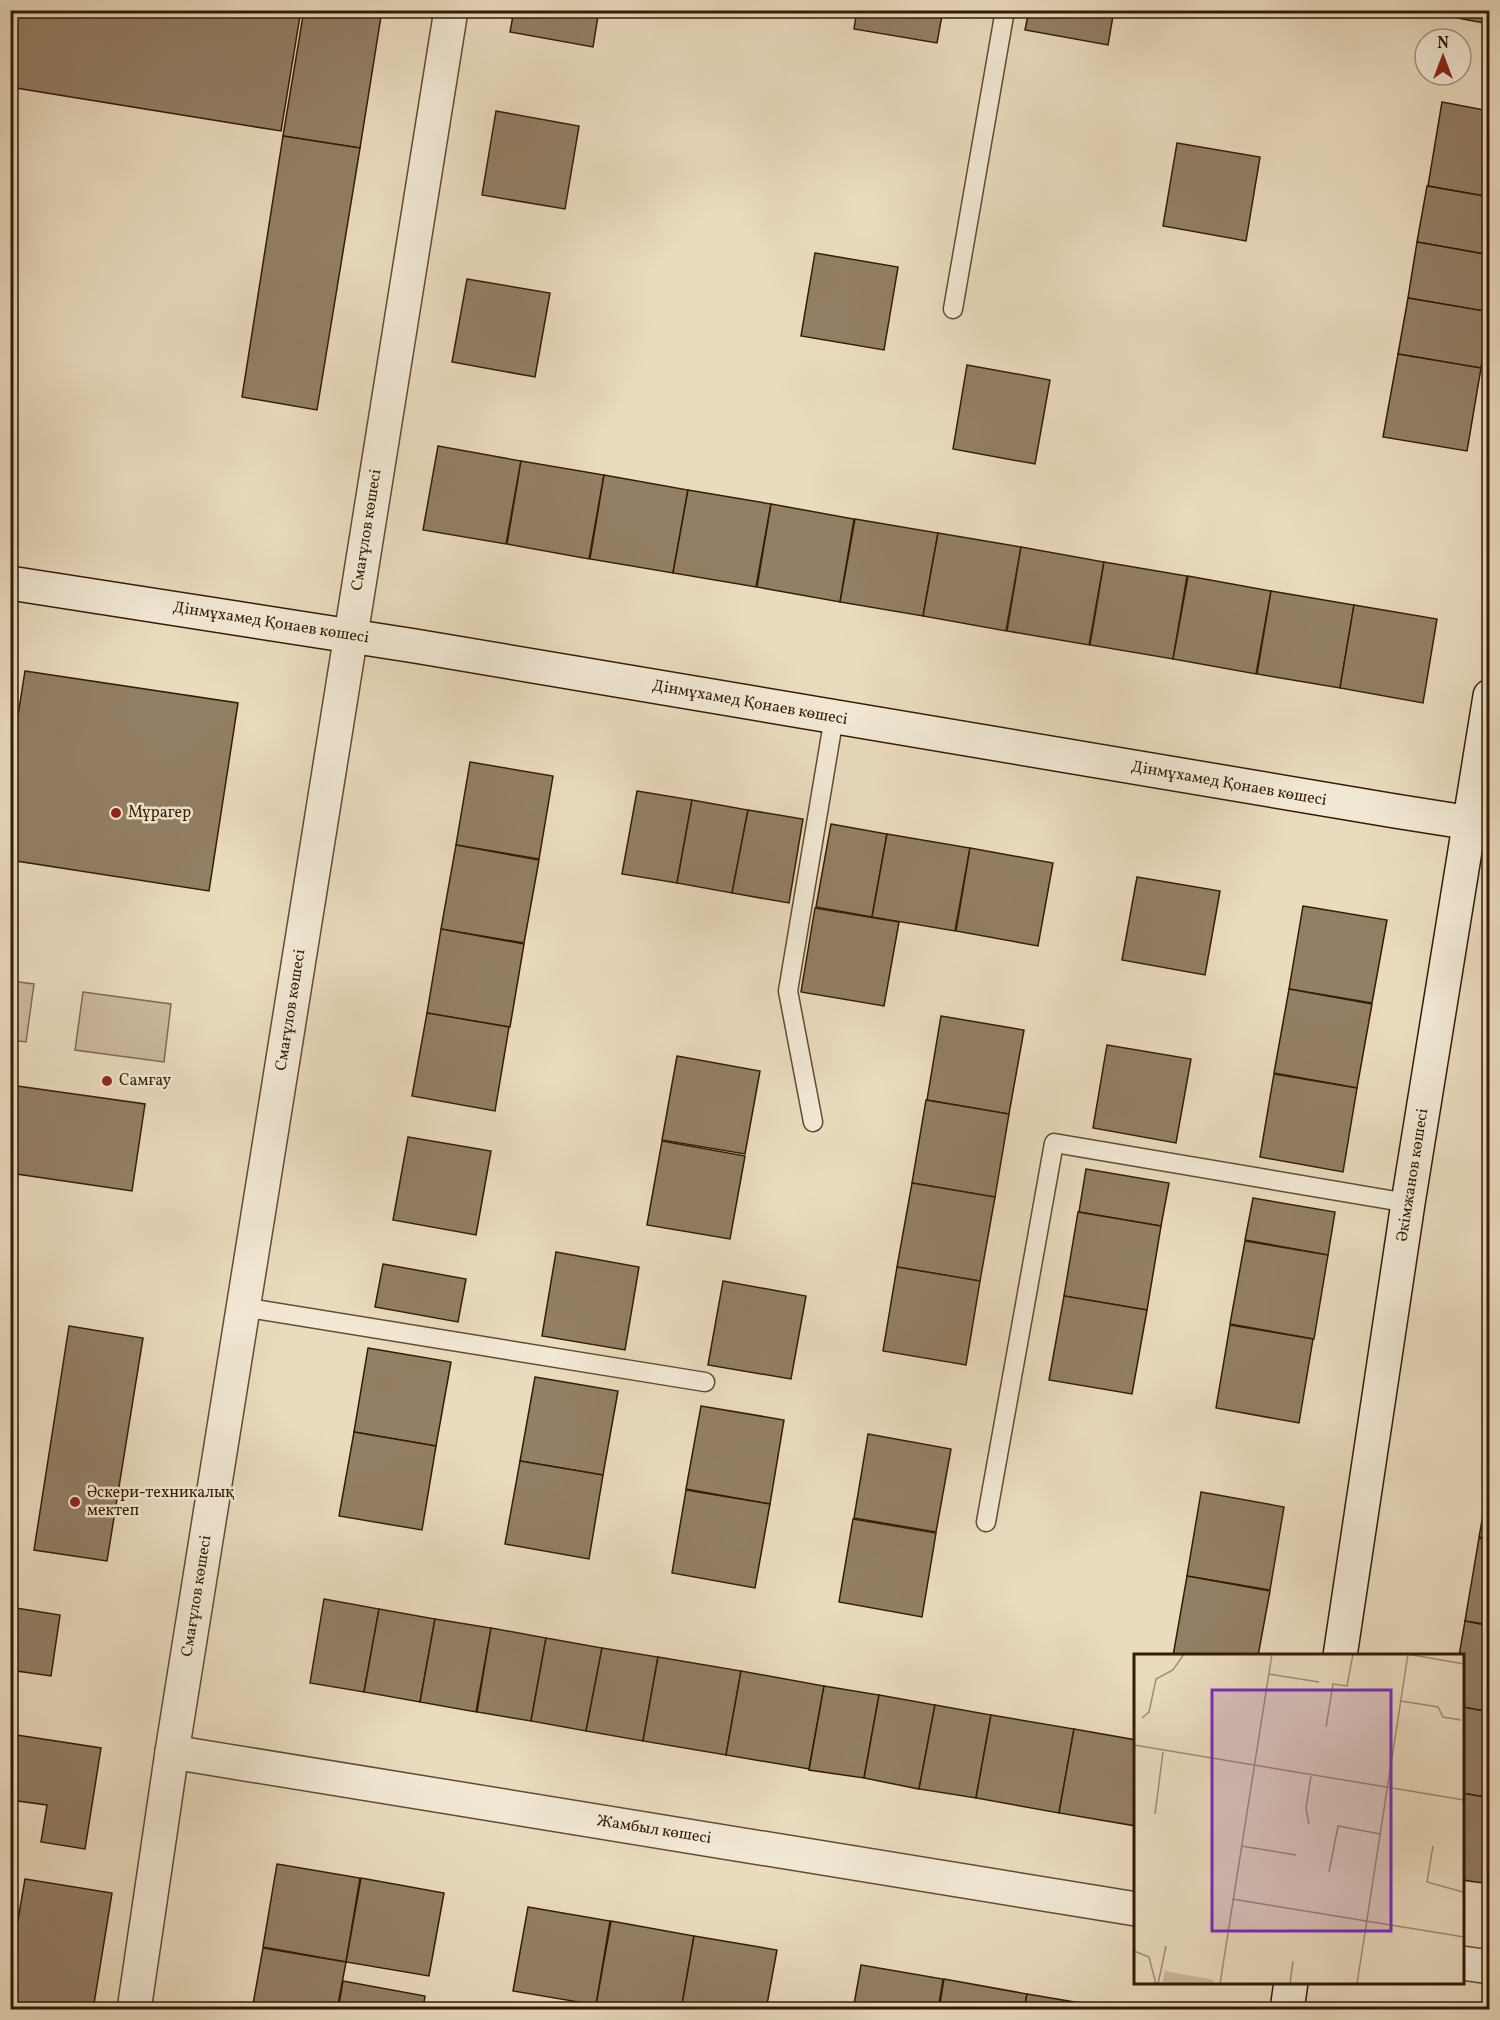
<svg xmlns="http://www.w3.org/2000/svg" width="1500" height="2020" viewBox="0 0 1500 2020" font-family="Vollkorn,serif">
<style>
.green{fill:#cbba9e;stroke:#806a52;stroke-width:1.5}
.building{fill:#937f65;stroke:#361b05;stroke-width:1.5}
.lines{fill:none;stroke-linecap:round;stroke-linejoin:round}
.lane-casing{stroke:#634b33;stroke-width:21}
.street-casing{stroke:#634b33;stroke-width:36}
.secondary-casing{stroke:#361b05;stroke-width:36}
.lane{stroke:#f1e8d4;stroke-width:18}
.street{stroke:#f1e8d4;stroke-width:33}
.secondary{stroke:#f1e8d4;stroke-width:33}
.poi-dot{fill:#8f2418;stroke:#f1e8d4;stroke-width:2}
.labels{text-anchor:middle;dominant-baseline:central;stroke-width:5;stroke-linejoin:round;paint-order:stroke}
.street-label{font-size:16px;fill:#361b05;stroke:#f1e8d4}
.poi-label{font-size:16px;fill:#361b05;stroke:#f1e8d4;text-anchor:start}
.inset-road{fill:none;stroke:#a18e73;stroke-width:1.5}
.view{fill:#7b2cbf;fill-opacity:0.15;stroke:#7b2cbf;stroke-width:3}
.inset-edge{fill:none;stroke:#361b05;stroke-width:3}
</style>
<rect width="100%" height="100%" fill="#e9dbbd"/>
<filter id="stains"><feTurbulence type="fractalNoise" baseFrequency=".00333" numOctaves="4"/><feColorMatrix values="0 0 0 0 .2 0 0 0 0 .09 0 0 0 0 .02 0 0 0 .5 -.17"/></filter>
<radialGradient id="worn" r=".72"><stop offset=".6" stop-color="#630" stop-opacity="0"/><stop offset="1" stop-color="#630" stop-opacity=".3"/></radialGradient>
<g class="green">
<path d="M11,981L34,984L26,1042L11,1040Z"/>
<path d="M83,992L171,1004L164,1062L75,1050Z"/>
</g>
<g class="building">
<path d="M10,10H301L281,131L10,87Z"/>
<path d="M304,10H382L360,148L283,136Z"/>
<path d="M514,10H599L593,47L510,32Z"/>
<path d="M747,10H771L770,14Z"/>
<path d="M857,10H943L937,43L854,29Z"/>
<path d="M1029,10H1114L1108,45L1025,30Z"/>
<path d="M1458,10H1490V24L1457,18Z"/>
<path d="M1442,102L1490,111V197L1428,186Z"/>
<path d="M496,111L579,126L565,209L482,195Z"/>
<path d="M283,136L360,148L317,410L242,397Z"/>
<path d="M1177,143L1260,157L1246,241L1163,226Z"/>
<path d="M1427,186L1490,197V255L1417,242Z"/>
<path d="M1417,242L1490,255V312L1408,298Z"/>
<path d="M815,253L898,267L884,350L801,336Z"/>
<path d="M467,279L550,293L535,377L452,362Z"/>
<path d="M1408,298L1490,312L1481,368L1398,354Z"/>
<path d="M1398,354L1481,368L1467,451L1383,437Z"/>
<path d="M967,365L1050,380L1035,464L953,449Z"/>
<path d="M438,446L521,461L506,544L423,530Z"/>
<path d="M521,461L604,475L589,559L507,544Z"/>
<path d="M604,475L688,490L673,573L590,559Z"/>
<path d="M688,490L771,504L756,587L673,573Z"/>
<path d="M771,504L854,519L840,602L757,587Z"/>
<path d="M855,519L938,533L923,616L840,602Z"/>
<path d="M938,533L1021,547L1006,631L923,616Z"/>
<path d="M1021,547L1104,562L1089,645L1007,631Z"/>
<path d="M1104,562L1187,576L1173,659L1090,645Z"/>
<path d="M1188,576L1271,591L1256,674L1173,659Z"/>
<path d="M1271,591L1354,605L1340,688L1257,674Z"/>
<path d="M1354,605L1437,619L1423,703L1340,688Z"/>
<path d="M25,671L238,703L209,891L10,860V766Z"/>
<path d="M470,762L553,776L539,859L456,845Z"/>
<path d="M637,791L692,800L677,883L622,874Z"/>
<path d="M692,800L748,810L732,893L677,883Z"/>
<path d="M748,810L803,819L789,903L732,893Z"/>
<path d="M831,824L887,834L872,917L816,907Z"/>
<path d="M887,834L970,848L955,931L872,917Z"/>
<path d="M456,845L539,860L524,943L441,929Z"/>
<path d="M970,848L1053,863L1038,946L956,931Z"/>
<path d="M1137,877L1220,891L1205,975L1122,960Z"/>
<path d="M1303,906L1387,920L1372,1003L1289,989Z"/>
<path d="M815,908L899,922L884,1006L801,992Z"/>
<path d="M441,929L524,944L510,1027L427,1013Z"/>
<path d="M1289,989L1372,1004L1357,1088L1274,1073Z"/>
<path d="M427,1013L509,1027L495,1111L412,1096Z"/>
<path d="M941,1016L1024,1030L1009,1114L927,1100Z"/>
<path d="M1107,1045L1191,1059L1176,1143L1093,1128Z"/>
<path d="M677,1056L760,1071L745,1154L662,1140Z"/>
<path d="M1274,1074L1357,1088L1343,1172L1260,1157Z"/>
<path d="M10,1085L145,1104L132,1191L10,1173Z"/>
<path d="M926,1100L1009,1114L995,1197L912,1183Z"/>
<path d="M408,1137L491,1151L476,1235L393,1220Z"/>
<path d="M662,1141L745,1156L730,1239L647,1225Z"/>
<path d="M1086,1169L1169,1183L1161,1226L1079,1212Z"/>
<path d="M912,1183L995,1197L980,1281L897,1267Z"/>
<path d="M1253,1198L1335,1212L1328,1255L1245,1240Z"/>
<path d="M1078,1212L1161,1226L1147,1310L1064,1296Z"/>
<path d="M1245,1241L1328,1255L1314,1339L1230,1324Z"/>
<path d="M556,1252L639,1267L625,1350L542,1336Z"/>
<path d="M383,1264L466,1279L458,1322L375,1307Z"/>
<path d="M897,1267L980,1281L966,1365L883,1351Z"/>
<path d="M723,1281L806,1296L791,1379L708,1365Z"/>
<path d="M1064,1296L1147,1310L1132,1394L1049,1380Z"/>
<path d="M1230,1325L1313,1339L1299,1423L1216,1408Z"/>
<path d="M69,1326L143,1338L107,1561L34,1550Z"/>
<path d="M368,1348L451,1362L436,1446L354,1432Z"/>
<path d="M535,1377L618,1391L603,1475L520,1461Z"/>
<path d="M701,1406L784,1420L770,1504L686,1489Z"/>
<path d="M354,1432L436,1446L422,1530L339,1516Z"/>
<path d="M868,1434L951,1449L936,1532L854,1518Z"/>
<path d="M520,1461L603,1475L589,1559L505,1544Z"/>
<path d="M1490,1478V1539L1479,1537Z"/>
<path d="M686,1490L770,1504L755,1588L672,1573Z"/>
<path d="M1201,1492L1284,1507L1270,1590L1187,1576Z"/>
<path d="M853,1519L936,1533L922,1617L839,1602Z"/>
<path d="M1479,1538L1490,1539V1625L1465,1621Z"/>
<path d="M1187,1576L1270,1591L1258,1656H1173Z"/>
<path d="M324,1599L379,1609L364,1692L310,1683Z"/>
<path d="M10,1607L60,1615L51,1676L10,1670Z"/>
<path d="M379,1609L435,1619L420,1702L364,1692Z"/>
<path d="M435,1619L491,1628L476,1712L420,1702Z"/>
<path d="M1465,1621L1490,1626V1712L1462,1707V1656H1459Z"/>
<path d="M491,1628L546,1638L531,1721L477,1712Z"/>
<path d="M546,1638L602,1648L586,1731L531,1721Z"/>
<path d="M602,1648L658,1657L643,1741L586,1731Z"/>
<path d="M658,1657L741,1671L726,1755L643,1741Z"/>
<path d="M741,1671L824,1686L809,1769L726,1755Z"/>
<path d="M824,1686L879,1695L864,1778L809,1770Z"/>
<path d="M879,1695L935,1705L919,1789L864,1778Z"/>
<path d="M935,1705L991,1715L976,1798L919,1789Z"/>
<path d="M1462,1707L1490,1712V1798L1462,1793Z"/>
<path d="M991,1715L1074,1729L1059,1813L976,1798Z"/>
<path d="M1074,1729L1136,1740V1826L1059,1813Z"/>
<path d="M10,1734L101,1748L85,1849L41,1842L47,1805L10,1800Z"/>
<path d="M1462,1793L1490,1798V1884L1462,1880Z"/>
<path d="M277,1864L360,1878L346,1962L263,1947Z"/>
<path d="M361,1878L444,1893L429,1976L346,1962Z"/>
<path d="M25,1879L112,1893L93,2010H10V1967Z"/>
<path d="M528,1907L610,1921L596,2005L513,1991Z"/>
<path d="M611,1921L694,1936L681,2010H623L596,2005Z"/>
<path d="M694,1936L777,1950L766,2010H681Z"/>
<path d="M263,1948L346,1962L337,2010H252Z"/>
<path d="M861,1965L943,1979L938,2010H853Z"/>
<path d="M944,1979L1027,1994L1024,2010H939Z"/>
<path d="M343,1981L425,1996L423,2010H338Z"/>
<path d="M1027,1994L1110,2008V2010H1024Z"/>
</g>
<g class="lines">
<defs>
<g id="lane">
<path d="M953,309L1005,10"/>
<path d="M813,1122L788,991L834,717"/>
<path d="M243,1307L705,1382"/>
<path d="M986,1522L1054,1143L1408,1203"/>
</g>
<g id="street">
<path d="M172,1752L1136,1909"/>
<path d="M1462,1963L1490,1967"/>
<path d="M134,2010L172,1752L451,10"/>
</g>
<g id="secondary">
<path d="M10,583L415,646L1395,811L1490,826"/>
<path d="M1340,1656L1408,1203L1490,696"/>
<path d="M1287,2010L1291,1982"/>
</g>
</defs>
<use href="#lane" class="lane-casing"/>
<use href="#street" class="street-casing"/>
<use href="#secondary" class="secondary-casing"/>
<use href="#lane" class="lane"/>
<use href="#street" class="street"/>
<use href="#secondary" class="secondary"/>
</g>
<g class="poi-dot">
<circle cx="116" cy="813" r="6"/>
<circle cx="107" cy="1081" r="6"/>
<circle cx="75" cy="1502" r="6"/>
</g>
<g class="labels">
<g class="street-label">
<text transform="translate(367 530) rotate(-81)">Смағұлов көшесі</text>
<text transform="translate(271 623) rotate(9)">Дінмұхамед Қонаев көшесі</text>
<text transform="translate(750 703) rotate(10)">Дінмұхамед Қонаев көшесі</text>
<text transform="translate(1229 784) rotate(10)">Дінмұхамед Қонаев көшесі</text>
<text transform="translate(291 1010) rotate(-81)">Смағұлов көшесі</text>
<text transform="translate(1413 1175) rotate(-81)">Әкімжанов көшесі</text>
<text transform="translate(197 1596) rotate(-81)">Смағұлов көшесі</text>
<text transform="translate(654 1830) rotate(9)">Жамбыл көшесі</text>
</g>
<g class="poi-label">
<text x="128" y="813">Мұрагер</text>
<text x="119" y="1081">Самғау</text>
<text x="87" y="1493">Әскери-техникалық<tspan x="87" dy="18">мектеп</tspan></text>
</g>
</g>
<g transform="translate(1134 1654)">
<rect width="330" height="330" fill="#e9dbbd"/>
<path d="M31,317L80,326L79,330H28Z" fill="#cbba9e"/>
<path class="inset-road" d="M273,0L330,10M135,20L185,28M267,47L304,53L309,63L327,66M8,64L15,58L22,25L39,16L50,0M192,73L199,30L213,32L219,0M0,91L330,146M21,160L29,98M175,170L172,154L177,122M107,192L162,201M299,192L293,228L329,238L330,233M195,218L204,172L246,180M98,245L330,283M0,297L15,303L22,330M24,330L32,292M86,330L138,0M156,330L159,307M223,330L274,0"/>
<path class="view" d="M78,36H257V277H78Z"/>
<rect width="330" height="330" class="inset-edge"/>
</g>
<rect width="1500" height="2020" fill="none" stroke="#e9dbbd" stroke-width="36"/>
<rect x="12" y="12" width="1476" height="1996" fill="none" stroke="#361b05" stroke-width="3"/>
<rect x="18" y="18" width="1464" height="1984" fill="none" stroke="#361b05" stroke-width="1.5"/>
<g transform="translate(1443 57)"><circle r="28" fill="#f1e8d4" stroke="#a69681" stroke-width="1.5"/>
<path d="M0-4.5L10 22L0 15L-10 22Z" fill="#8f2418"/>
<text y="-9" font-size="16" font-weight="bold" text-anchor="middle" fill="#361b05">N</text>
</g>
<rect width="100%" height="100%" filter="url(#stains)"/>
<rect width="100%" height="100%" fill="url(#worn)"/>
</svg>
